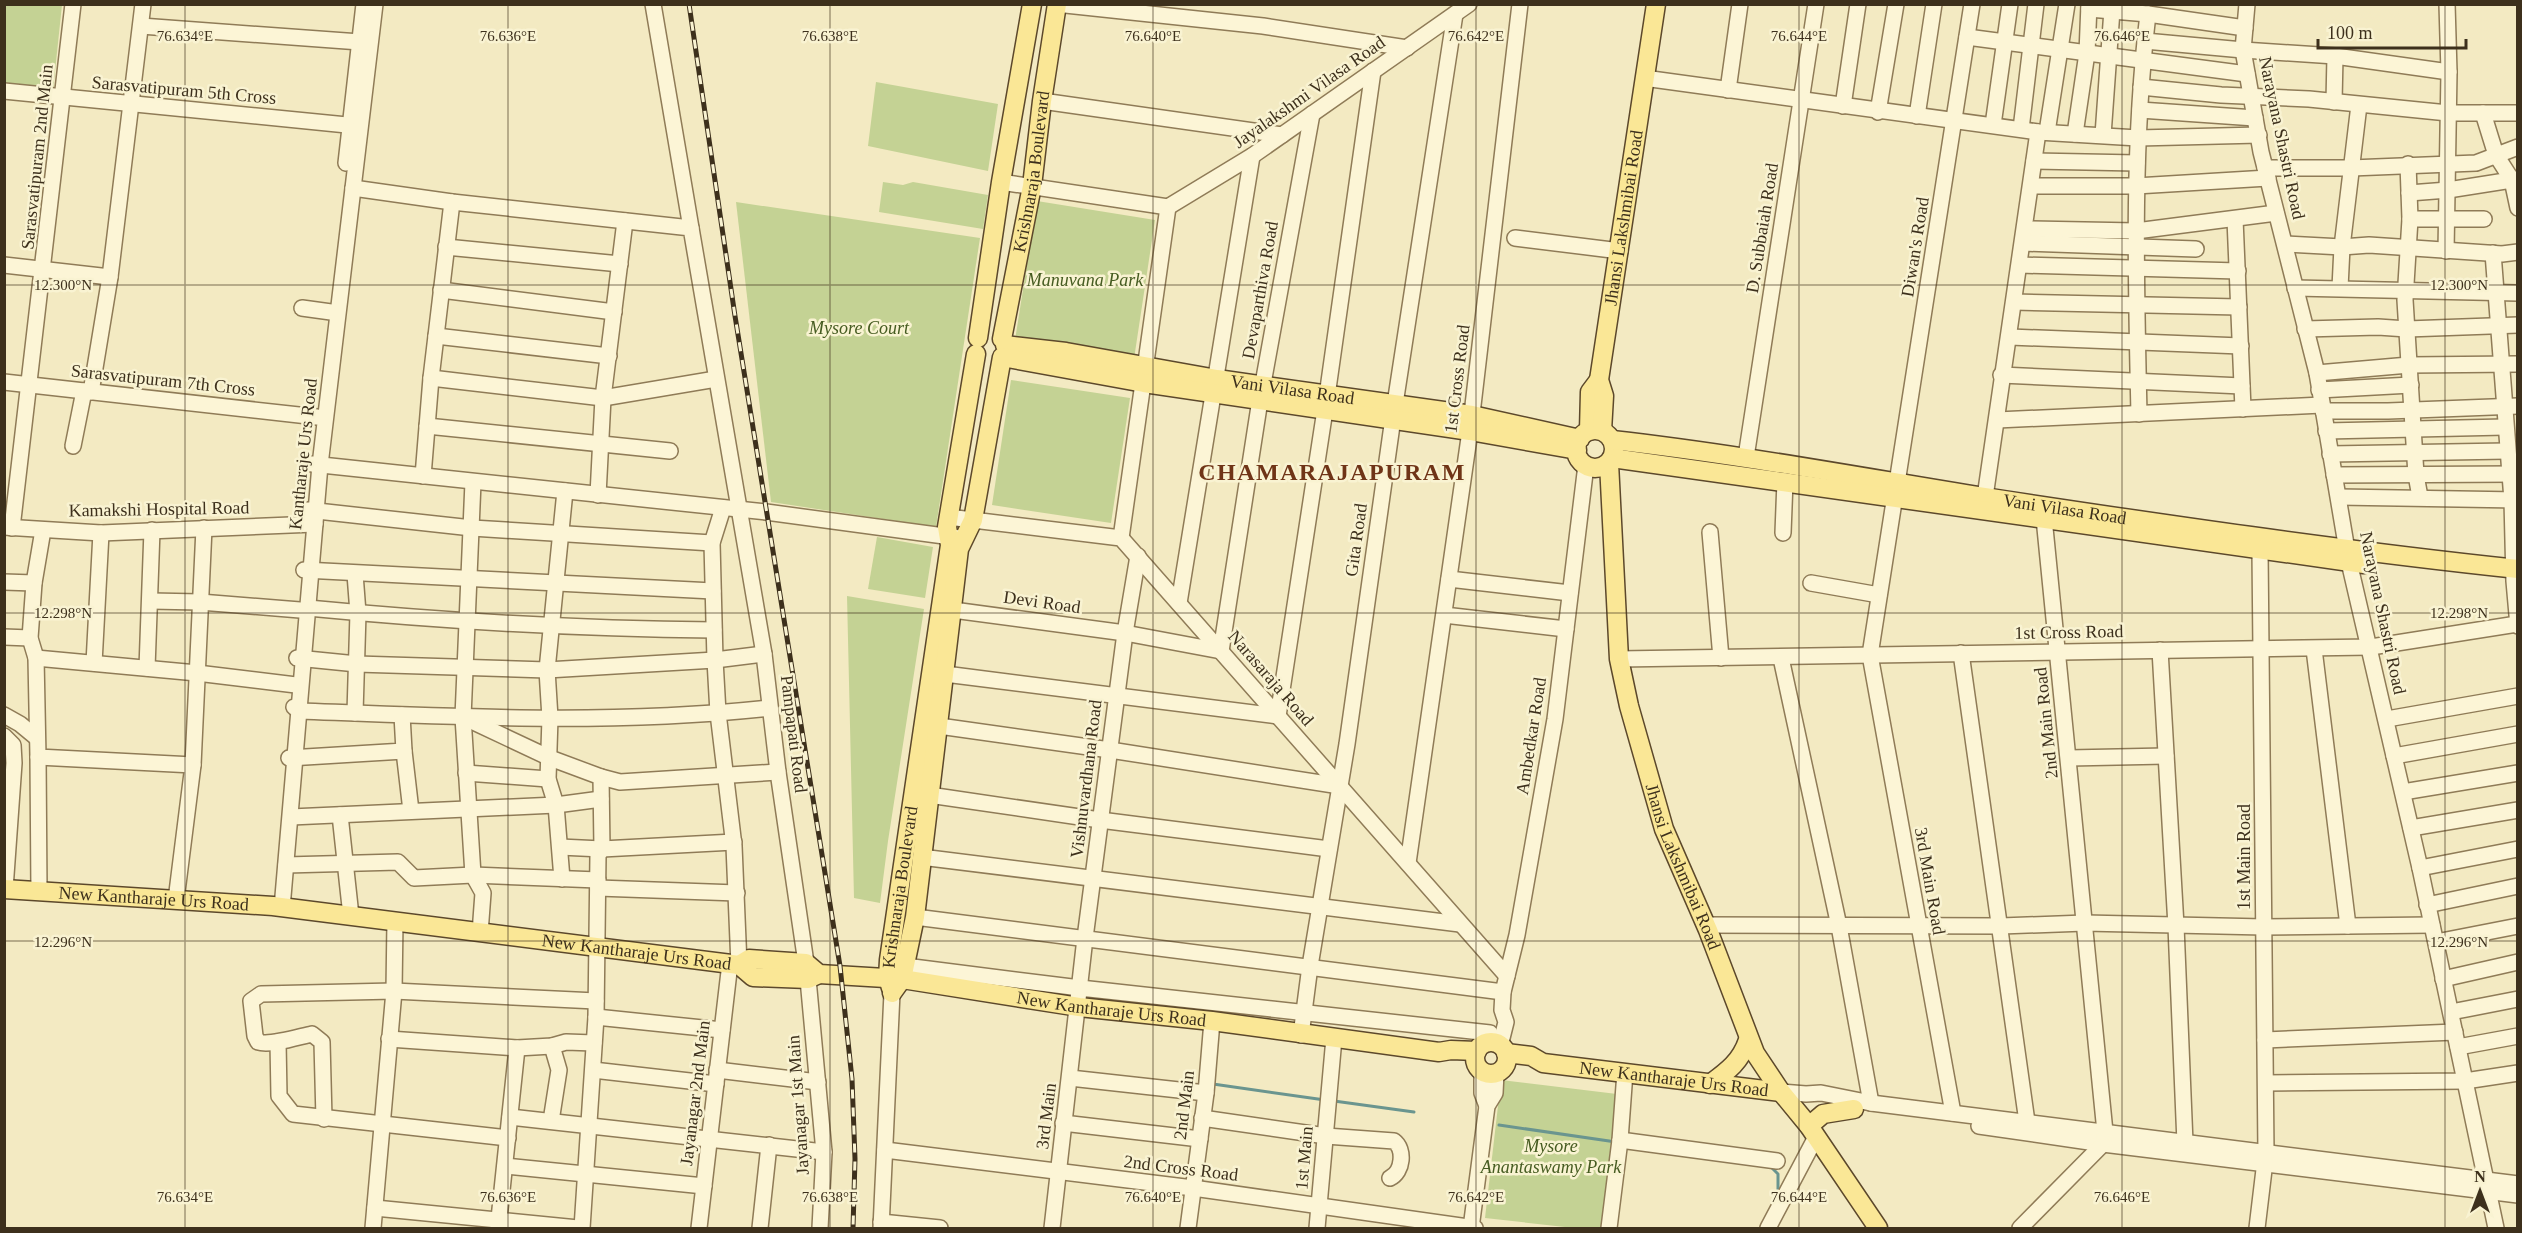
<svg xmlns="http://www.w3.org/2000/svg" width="2522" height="1233" viewBox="0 0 2522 1233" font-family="'Times New Roman',serif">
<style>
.green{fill:#c4d294}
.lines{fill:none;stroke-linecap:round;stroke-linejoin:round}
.stream{stroke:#6a958f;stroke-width:3}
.minor-casing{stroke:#8f7b57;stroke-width:18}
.major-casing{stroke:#5c482b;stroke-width:21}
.minor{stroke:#fcf5d6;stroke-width:15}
.major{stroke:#fae796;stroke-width:18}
.rail-casing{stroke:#3d301c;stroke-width:5}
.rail{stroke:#f9f3d2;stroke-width:3;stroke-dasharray:9;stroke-linecap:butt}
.ticks{fill:none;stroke:#3d301c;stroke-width:1.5;stroke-opacity:0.45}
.labels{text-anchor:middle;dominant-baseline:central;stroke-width:5;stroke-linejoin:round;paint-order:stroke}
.street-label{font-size:18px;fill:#3d301c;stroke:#f9f3d2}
.park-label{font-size:18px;font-style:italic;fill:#465c21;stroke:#f9f3d2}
.district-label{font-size:24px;font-weight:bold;letter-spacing:1.5px;fill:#6f3417;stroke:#f9f3d2}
.ticks-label{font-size:15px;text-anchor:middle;fill:#3d301c;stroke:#f9f3d2;stroke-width:5;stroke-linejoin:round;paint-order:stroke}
</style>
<rect width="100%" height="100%" fill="#f3eac2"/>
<g class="green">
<path d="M5,5H62L53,90L5,84Z"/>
<path d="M876,82L998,104L988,171L868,146Z"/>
<path d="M883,182L903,185L913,182L988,195L983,229L879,212Z"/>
<path d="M1037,201L1155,220L1134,359L1015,340Z"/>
<path d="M736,202L980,238L936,527L771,502Z"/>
<path d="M1011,380L1130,398L1111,523L992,505Z"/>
<path d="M877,537L933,547L925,598L868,589Z"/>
<path d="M847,596L924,609L888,841L880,903L854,898Z"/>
<path d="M1501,1080L1617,1094L1601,1228H1574L1485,1218Z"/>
</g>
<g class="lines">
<g class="stream">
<path d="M1213,1084L1325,1100"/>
<path d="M1334,1101L1414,1112"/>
<path d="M1499,1125L1616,1142"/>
<path d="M1770,1166L1778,1174V1195"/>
</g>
<defs>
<g id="minor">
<path d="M653,4L691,228"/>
<path d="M1056,4L1263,26L1407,48"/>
<path d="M2247,4L2243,50L2261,152L2317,373L2349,562L2420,868L2496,1228"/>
<path d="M2089,9L2148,14L2245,28"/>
<path d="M141,26L360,42"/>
<path d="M1967,37L2247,74"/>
<path d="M2145,41L2243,50L2335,56L2449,72"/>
<path d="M1644,78L2038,132L2138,138L2259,135"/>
<path d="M2141,87L2221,95L2309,99L2448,113H2518"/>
<path d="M1728,90L1740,4"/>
<path d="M4,91L357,126"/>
<path d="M1042,101L1282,135"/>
<path d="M2334,102L2335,56"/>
<path d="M1843,106L1858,4"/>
<path d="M2140,110L2255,118"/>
<path d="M1878,112L1896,4"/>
<path d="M2483,113L2496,155L2512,180L2518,208"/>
<path d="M1917,116L1934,4"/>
<path d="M1993,125L2010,4"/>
<path d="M2021,129L2036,4"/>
<path d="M2047,132L2067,4"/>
<path d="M2075,134L2087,53L2089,4"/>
<path d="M2103,135L2112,10"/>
<path d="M2034,161L2137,163"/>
<path d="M346,163L364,4"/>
<path d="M2408,164L2410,219L2405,300L2416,475L2420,497"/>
<path d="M2265,168H2351L2476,163L2518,147"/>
<path d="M1001,182L1168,207"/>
<path d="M2031,186H2136L2268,178"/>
<path d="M353,188L452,202L691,228L764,654L778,772L806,963"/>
<path d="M2409,193L2448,190L2518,179"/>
<path d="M1168,207L1252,156L1469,4"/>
<path d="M2235,219L2243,409"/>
<path d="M2410,219H2484"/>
<path d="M2025,229L2136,231L2276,213"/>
<path d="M1515,238L1620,251"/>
<path d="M2023,243L2196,249"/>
<path d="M2285,244L2342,247L2369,245L2502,254L2518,252"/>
<path d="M446,247L620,264"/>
<path d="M2446,251L2449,72L2447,4"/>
<path d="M2493,253L2512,500L2514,581L2518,626"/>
<path d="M4,265L110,277"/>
<path d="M2020,265L2238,271"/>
<path d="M2295,288L2518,293"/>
<path d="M2340,288L2342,247L2359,105"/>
<path d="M441,290L614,312"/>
<path d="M2014,302L2239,307"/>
<path d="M302,308L331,312"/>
<path d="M2305,329L2378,327L2407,329L2518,325"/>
<path d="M436,336L609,356"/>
<path d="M2010,337L2241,346"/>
<path d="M2317,373L2409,365L2518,364"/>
<path d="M2001,375L2242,386"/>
<path d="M431,378L603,398L716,379"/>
<path d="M4,382L317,417"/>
<path d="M2319,390L2411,385"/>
<path d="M91,392L110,277L143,4"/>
<path d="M2323,411H2388L2518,406"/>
<path d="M2139,414C2136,280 2132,146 2148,14"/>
<path d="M1997,420L2322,405"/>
<path d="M427,426L670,451"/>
<path d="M2326,431L2505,427"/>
<path d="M73,446L84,391"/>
<path d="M2330,454L2507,451"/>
<path d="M1746,457L1816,4"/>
<path d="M312,464L766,512L959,538"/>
<path d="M2334,475L2517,474"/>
<path d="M423,476L431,378L452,202"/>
<path d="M473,482L463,717L473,875L483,893L480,933"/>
<path d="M598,495L603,398L625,221"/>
<path d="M1985,497L2038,132"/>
<path d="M2339,497L2518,500"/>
<path d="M723,508L712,543L715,660L718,713L734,846L739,965"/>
<path d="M308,510L472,528L712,543"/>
<path d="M948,517L1121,538L1507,976"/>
<path d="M4,527L101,533L315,524"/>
<path d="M12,528L73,4"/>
<path d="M43,530L34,583L30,638L36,658L38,757L193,765"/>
<path d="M1710,532L1721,658"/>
<path d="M1783,533L1785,481"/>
<path d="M1121,538L1168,207"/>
<path d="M304,570L713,591"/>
<path d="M355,574L358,613L355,713"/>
<path d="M1449,579L1570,593"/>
<path d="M4,582L34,583"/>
<path d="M1811,583L1879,595"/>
<path d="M151,601L200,602L300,610"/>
<path d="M1179,603L1252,156"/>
<path d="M308,608C443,621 579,629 714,630"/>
<path d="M953,610L1125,633L1221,651L1260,400L1312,114"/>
<path d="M1444,615L1566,629"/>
<path d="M4,637L30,638"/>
<path d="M2314,649L2348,926"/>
<path d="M2160,650L2176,926L2185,1143"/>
<path d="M1961,653L2027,1122"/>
<path d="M36,658L197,673L296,685"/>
<path d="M297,658L357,664L547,670L715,660L764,654"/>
<path d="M1781,658L1839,926L1871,1103"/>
<path d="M1619,659L2371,647L2517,624"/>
<path d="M94,663L101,533"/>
<path d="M147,668L152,530"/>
<path d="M945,674L1278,716L1325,410L1373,71"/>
<path d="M294,707L300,711C457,717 614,725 770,708"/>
<path d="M4,715L20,724L37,738"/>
<path d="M463,717L550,758L601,777L602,849L598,855L596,1017L582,1228"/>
<path d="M2387,719L2518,696"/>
<path d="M939,726L1110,750L1340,786"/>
<path d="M4,736L13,745L14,763L5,889"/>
<path d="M404,751L411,811"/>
<path d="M2394,756L2518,734"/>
<path d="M38,757L39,891"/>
<path d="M289,758L404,751L402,715"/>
<path d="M2069,758L2166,756"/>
<path d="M466,773L548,779"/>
<path d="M601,777L620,782L778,772"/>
<path d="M2403,792L2518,773"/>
<path d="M929,795L1100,820L1329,849"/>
<path d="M340,815L351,916"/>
<path d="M291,817L556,805L601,799"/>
<path d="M2411,828L2518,810"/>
<path d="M560,847L602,849L734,842"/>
<path d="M921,857L1460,924"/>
<path d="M1408,863L1470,431L1520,4"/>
<path d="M286,865L398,862L414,878L473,875L598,880"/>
<path d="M2420,868L2518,849"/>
<path d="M562,879L556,805L548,779L550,718L547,670L565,491"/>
<path d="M598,888L737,893"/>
<path d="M176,900L193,765L204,528"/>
<path d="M2427,905L2518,886"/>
<path d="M282,908L320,465L375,4"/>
<path d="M915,917L1503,992"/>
<path d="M1705,925L2001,926L2085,923L2264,927L2432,925"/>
<path d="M2436,942L2518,926"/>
<path d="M905,966L1080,988L1490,1033"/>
<path d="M808,979L824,1152L820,1228"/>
<path d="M2443,979L2518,962"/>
<path d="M2451,1012L2518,999"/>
<path d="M596,1017L722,1030"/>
<path d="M1301,1035L1310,966L1347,744L1395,404L1455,14"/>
<path d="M389,1039L517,1048L552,1046L566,1042L594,1043"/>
<path d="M2265,1040L2455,1032"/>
<path d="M278,1042L279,1096L293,1114L508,1138"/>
<path d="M1500,1046L1506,1022L1502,1010L1503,992L1517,935L1555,719L1586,465"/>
<path d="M2458,1047L2518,1036"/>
<path d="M593,1070L716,1084"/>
<path d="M717,1070L818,1082"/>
<path d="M1482,1071V1093L1487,1106"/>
<path d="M1070,1078L1206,1093"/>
<path d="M2266,1083L2465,1081L2518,1073"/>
<path d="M1781,1092L1806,1094L1821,1093L1871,1103L2518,1184"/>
<path d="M1953,1113L1870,655L1972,4"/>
<path d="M510,1117L824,1152"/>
<path d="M1202,1118L1326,1136L1394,1141C1405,1149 1403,1172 1390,1178"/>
<path d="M324,1119L322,1042L312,1034C298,1037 270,1046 258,1042L255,1036L251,1001L261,994L394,991L596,1001"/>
<path d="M551,1121L559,1070L552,1046"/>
<path d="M1063,1123L1200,1139"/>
<path d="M1979,1126L2103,1144L2518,1195"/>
<path d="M1620,1140L1777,1161"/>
<path d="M885,1150L1193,1188L1475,1228"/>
<path d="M505,1166L704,1186"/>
<path d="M375,1208L578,1228"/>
<path d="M881,1222L940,1228"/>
<path d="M373,1228L394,991L395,921"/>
<path d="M498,1228L517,1048"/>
<path d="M699,1228L730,963"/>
<path d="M760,1228L769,1145"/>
<path d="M881,1228L892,993"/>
<path d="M1052,1228L1085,938L1125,633L1138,556"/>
<path d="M1188,1228L1206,1093L1212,1021"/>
<path d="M1317,1228L1334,1038"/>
<path d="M1471,1228L1487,1106L1495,1093L1496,1073"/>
<path d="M1609,1228L1620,1140L1625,1072"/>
<path d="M1768,1228L1816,1137"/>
<path d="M2020,1228L2103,1144L2105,1132L2044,518"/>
<path d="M2257,1228L2266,1153L2260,551"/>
</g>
<g id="major">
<path d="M978,338L1001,182L1032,4"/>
<path id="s1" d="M1002,339L1032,186L1042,101L1057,4"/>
<path id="s2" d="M1005,345L1066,352L1217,379L1472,415L1580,439"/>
<circle cx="1595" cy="449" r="19"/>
<path d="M1589,431L1590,392L1599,380"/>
<path id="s3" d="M1602,431L1604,396L1599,380L1656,4"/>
<path id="s4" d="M1612,440C1737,454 1860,477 1984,497C2162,524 2339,550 2518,569"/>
<path d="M1612,458L2364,564"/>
<path id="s5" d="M1609,463L1619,659L1629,706L1664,829L1708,930L1755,1053L1781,1092L1809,1126L1878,1228"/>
<path id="s6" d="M4,889L273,906L739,965L749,959L806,963L819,974L902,979L1079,1007L1212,1021L1439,1052L1451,1050L1477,1051"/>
<path d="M739,965L753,977L808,979L819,974"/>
<path id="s7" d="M891,988L888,978L889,960L950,545L947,527L976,354"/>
<path d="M892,993L902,979L915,917L959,549L973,520L1002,357L1144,383L1470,431L1577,450"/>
<circle cx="1491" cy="1058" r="16"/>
<path id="s8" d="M1506,1053L1531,1056L1543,1063L1781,1092"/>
<path d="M1710,1084C1728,1071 1741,1061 1748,1040"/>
<path d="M1809,1126L1823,1114L1854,1109"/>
</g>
</defs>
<use href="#minor" class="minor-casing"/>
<use href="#major" class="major-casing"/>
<use href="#minor" class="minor"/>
<use href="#major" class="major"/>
<defs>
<path id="rail" d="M689,4L735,316L840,966L852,1079L855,1159L853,1228"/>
</defs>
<use href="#rail" class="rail-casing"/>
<use href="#rail" class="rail"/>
</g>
<path class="ticks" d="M185,4V1228M508,4V1228M830,4V1228M1153,4V1228M1476,4V1228M1799,4V1228M2122,4V1228M2445,4V1228M4,285H2518M4,613H2518M4,941H2518"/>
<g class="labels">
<g class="street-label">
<text transform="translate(184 90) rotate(5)">Sarasvatipuram 5th Cross</text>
<text transform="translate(1309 92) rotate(-35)">Jayalakshmi Vilasa Road</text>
<text transform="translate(2282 138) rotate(78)">Narayana Shastri Road</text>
<text transform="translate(37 157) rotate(-84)">Sarasvatipuram 2nd Main</text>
<text stroke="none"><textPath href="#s1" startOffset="170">Krishnaraja Boulevard</textPath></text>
<text stroke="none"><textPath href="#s3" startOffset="216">Jhansi Lakshmibai Road</textPath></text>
<text transform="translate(1762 228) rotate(-81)">D. Subbaiah Road</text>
<text transform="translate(1915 247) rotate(-81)">Diwan's Road</text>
<text transform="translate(1260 290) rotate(-80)">Devaparthiva Road</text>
<text transform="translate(1457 379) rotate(-83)">1st Cross Road</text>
<text transform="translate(163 380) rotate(6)">Sarasvatipuram 7th Cross</text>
<text stroke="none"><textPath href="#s2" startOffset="291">Vani Vilasa Road</textPath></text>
<text transform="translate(303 454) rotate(-84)">Kantharaje Urs Road</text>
<text stroke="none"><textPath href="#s4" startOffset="458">Vani Vilasa Road</textPath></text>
<text transform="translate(159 509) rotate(-1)">Kamakshi Hospital Road</text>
<text transform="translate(1356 540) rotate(-82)">Gita Road</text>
<text transform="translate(1042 602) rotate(8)">Devi Road</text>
<text transform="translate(2383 613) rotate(78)">Narayana Shastri Road</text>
<text transform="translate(2069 632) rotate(-1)">1st Cross Road</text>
<text transform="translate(1271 678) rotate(49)">Narasaraja Road</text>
<text transform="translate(2046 723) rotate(-96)">2nd Main Road</text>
<text transform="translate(794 734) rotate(83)">Pampapati Road</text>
<text transform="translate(1531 736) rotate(-81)">Ambedkar Road</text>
<text transform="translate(1086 779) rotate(-83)">Vishnuvardhana Road</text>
<text transform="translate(2244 857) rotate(-90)">1st Main Road</text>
<text stroke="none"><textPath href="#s5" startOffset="414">Jhansi Lakshmibai Road</textPath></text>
<text transform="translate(1930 881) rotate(80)">3rd Main Road</text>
<text stroke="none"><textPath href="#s7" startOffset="102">Krishnaraja Boulevard</textPath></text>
<text stroke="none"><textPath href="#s6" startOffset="150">New Kantharaje Urs Road</textPath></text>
<text stroke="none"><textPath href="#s6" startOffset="636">New Kantharaje Urs Road</textPath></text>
<text stroke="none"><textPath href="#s6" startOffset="1120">New Kantharaje Urs Road</textPath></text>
<text stroke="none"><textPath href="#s8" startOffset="171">New Kantharaje Urs Road</textPath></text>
<text transform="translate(695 1093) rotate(-83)">Jayanagar 2nd Main</text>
<text transform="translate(798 1105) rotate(-94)">Jayanagar 1st Main</text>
<text transform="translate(1184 1105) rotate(-83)">2nd Main</text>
<text transform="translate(1046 1116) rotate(-83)">3rd Main</text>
<text transform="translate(1304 1158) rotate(-85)">1st Main</text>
<text transform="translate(1181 1168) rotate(7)">2nd Cross Road</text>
</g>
<g class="park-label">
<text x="1085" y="280">Manuvana Park</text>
<text x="859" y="328">Mysore Court</text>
<text x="1551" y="1146">Mysore<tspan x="1551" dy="21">Anantaswamy Park</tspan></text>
</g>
<g class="district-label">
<text x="1332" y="472">CHAMARAJAPURAM</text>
</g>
</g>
<g class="ticks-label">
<text x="185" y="41">76.634°E</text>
<text x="508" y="41">76.636°E</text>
<text x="830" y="41">76.638°E</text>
<text x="1153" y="41">76.640°E</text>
<text x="1476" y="41">76.642°E</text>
<text x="1799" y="41">76.644°E</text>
<text x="2122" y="41">76.646°E</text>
<text x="63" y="290">12.300°N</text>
<text x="2459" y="290">12.300°N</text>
<text x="63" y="618">12.298°N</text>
<text x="2459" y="618">12.298°N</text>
<text x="63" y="947">12.296°N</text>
<text x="2459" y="947">12.296°N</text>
<text x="185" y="1202">76.634°E</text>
<text x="508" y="1202">76.636°E</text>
<text x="830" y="1202">76.638°E</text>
<text x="1153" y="1202">76.640°E</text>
<text x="1476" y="1202">76.642°E</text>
<text x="1799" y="1202">76.644°E</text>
<text x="2122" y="1202">76.646°E</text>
</g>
<rect width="2522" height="1233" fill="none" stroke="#3d301c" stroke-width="12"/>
<g transform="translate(2480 1191)" stroke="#f9f3d2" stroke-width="4.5" paint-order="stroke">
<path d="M0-4.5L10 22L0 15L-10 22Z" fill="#3d301c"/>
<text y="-9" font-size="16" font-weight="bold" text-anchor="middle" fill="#3d301c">N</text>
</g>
<path d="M2318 39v9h148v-9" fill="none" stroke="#3d301c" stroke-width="3"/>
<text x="2327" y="39" font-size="18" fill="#3d301c" stroke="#f9f3d2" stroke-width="4.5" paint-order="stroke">100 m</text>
</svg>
